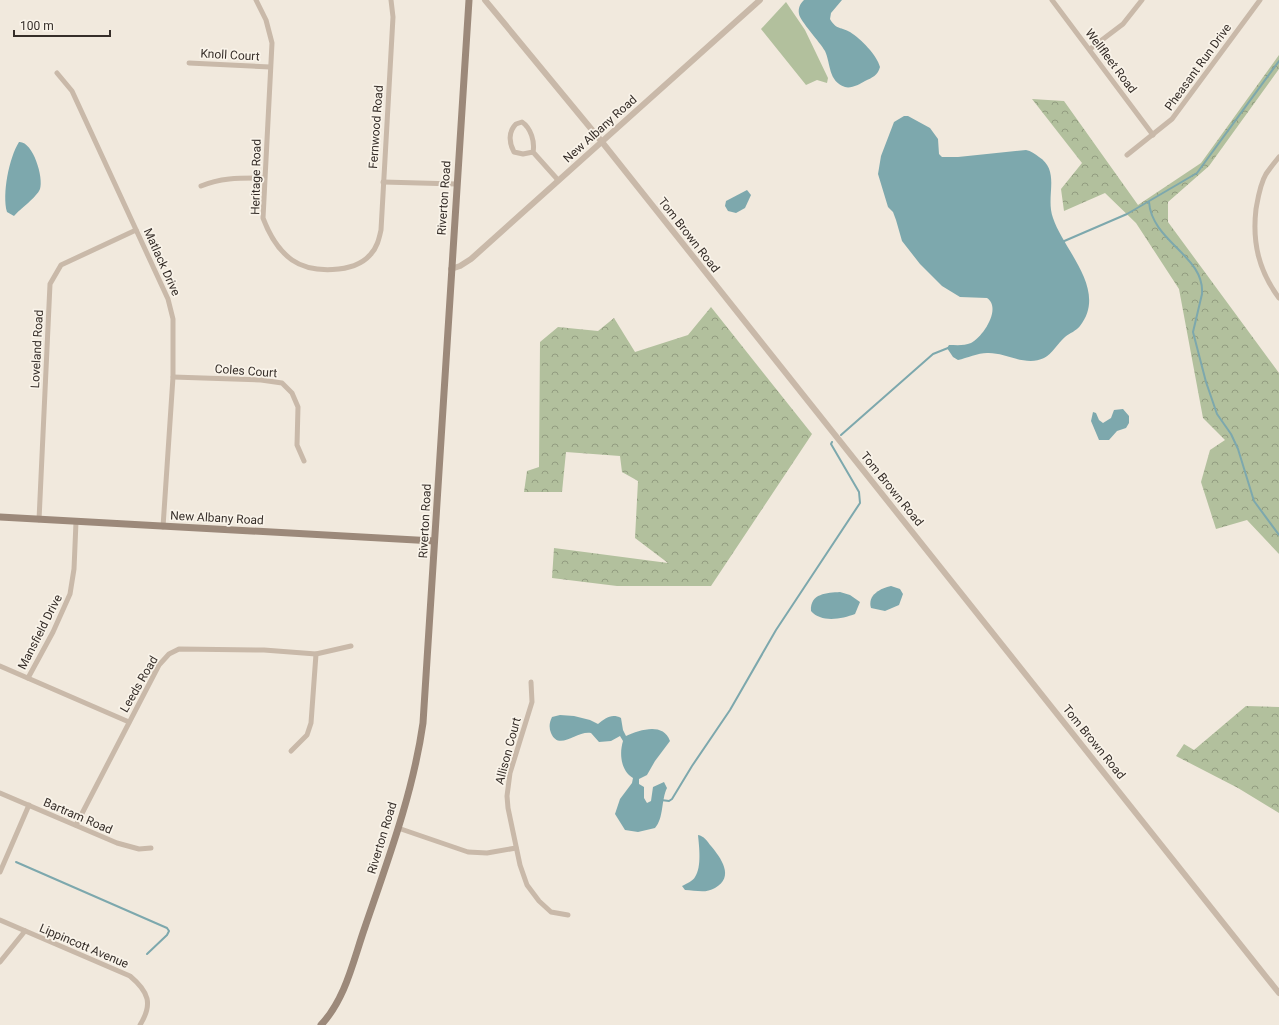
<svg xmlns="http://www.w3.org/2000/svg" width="1279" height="1025" viewBox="0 0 1279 1025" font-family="Roboto,sans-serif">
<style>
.green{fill:#b2c09d}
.forest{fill:url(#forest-crowns)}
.water{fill:#7da8ad}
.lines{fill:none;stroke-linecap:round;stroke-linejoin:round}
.stream{stroke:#7da8ad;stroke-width:2}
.minor{stroke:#c9b9a9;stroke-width:5}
.tertiary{stroke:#c9b9a9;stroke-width:6}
.secondary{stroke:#9c897a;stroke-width:7}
.labels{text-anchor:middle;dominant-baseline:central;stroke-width:3.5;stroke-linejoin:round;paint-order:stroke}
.street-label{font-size:12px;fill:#362e29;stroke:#f9f3e9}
</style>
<defs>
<pattern id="forest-crowns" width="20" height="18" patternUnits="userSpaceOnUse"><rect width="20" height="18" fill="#b2c09d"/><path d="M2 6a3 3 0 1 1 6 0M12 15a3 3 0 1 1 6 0" fill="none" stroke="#929c80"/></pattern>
</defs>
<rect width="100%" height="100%" fill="#f1e9dd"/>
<path class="green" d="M786,2L805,30L828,78L827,83L817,80L806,85L761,29Z"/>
<g class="forest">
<path d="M1279,55V69L1209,166L1168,202V222L1279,373V554L1247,520L1216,529L1201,482L1210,450L1225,440L1203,418L1179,289L1136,223L1105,193L1064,211L1061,189L1082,163L1032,99L1064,101L1138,205L1201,163Z"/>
<path d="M711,307L812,434L711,586H617L552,578L554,548L668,563L635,538L638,481L622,472L620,456L566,452L562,492H524L527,471L539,467L540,342L558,327L598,331L614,318L635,352L688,335Z"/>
<path d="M1246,706L1279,707V813L1238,788L1176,756L1184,744L1194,750Z"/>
</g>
<g class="water">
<path d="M804,0H842L831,13L830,19C836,30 842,27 850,32C861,39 877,55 880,67C878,75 872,78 865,81C860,84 851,89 845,87C828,81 831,64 825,51C820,42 800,21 799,14C798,8 800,4 804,0Z"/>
<path d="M904,116H908L930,128L938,139L939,154L942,157H958L1026,150C1031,151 1035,154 1039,157C1061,171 1045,197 1053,218C1064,251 1108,290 1080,326C1076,331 1070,333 1065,337C1058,343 1052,354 1044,358C1025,367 1006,352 987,353C978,353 967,358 958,360L953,357L947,348L949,345C956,345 964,346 971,343C983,337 1002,308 987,298L960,297L942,286L920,264L902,241L896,220L893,212L888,207L878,174L881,156L894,122Z"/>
<path d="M19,142C33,141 44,178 40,189C37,197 20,209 14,216L7,212C2,194 9,158 19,142Z"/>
<path d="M747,190L751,195L745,208L736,213L728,211L725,206L726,201Z"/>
<path d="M1123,409L1129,416V423L1126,428L1117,431L1109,440H1099L1091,421L1093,412L1096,413L1099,420L1103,423L1111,418L1114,410Z"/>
<path d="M891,586L900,589L903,594L899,605L885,611L871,608C867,595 881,588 891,586Z"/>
<path d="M840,592L850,595L860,602L855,614C842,619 821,623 811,611C810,593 827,593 840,592Z"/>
<path d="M560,715L574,716L590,720L598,724C605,719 611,713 621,718L623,730L626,736C640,730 663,722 670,741L655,761L647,775L639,779V784L644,787V798L647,803L651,801L653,787L664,782L667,788C661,800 664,818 655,828L638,832L625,830L615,814L620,799L632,783L633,778C621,771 619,754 623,741L620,736L611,741L599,742L591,733C577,730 559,752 551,733C549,728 549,723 552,717Z"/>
<path d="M698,835C704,836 707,841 711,846C721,858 735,877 715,888C705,894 695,890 685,890L682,886C686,884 693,881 695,877C702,867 699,846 698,835Z"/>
</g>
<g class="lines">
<g class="stream">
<path d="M1149,202C1152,242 1205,256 1202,294L1193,332L1206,382L1217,414L1231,434L1238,449L1254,501L1279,535"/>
<path d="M1062,242L1127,214L1197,173L1279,61"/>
<path d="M841,435L933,354L948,348"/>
<path d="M661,800L669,801L672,799L692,766L730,710L776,630L860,503L859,492L831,444L832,442"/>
<path d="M16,862L167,928L169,931L167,935L147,954"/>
</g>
<g class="minor">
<path d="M256,0L266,20L272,43L263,218C269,234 278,250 292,260C312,274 354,273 370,255C377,248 379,239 381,230L393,17L391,0"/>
<path d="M1052,0L1153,135"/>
<path d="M1090,49L1123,24L1142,0"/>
<path d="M189,63L270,67"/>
<path d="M57,73L72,91L168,299L173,319V377L163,527"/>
<path d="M533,152C535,142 531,128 522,122L516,124C508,132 509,143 514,152L523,154L533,152L558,180"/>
<path d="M1127,155L1172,119L1260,0"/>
<path d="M1279,157C1275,162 1270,168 1266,174C1260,184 1258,198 1256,209C1252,243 1259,271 1279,298"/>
<path d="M383,182L456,184"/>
<path d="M201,186C222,177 242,178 264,178"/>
<path d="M173,377L261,380L282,383L292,393L298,407L297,445L304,461"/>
<path d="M39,520L50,284L61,265L136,230"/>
<path d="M0,666L129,722"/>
<path d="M28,678L53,632L70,594L74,569L76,522"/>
<path d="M531,682L532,702L510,773L507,796L508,808L520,865L527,885L539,901L551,912L568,915"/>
<path d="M291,751L307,735L311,723L316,654"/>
<path d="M0,793L117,843L139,849L151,848"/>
<path d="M76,825L159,665L169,654L179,649L264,650L316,654L351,646"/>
<path d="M398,828L468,852L487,853L516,848"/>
<path d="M0,872L29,805"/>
<path d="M0,920L130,976C149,992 153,1004 140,1025"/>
<path d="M0,962L25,931"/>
</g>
<g class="tertiary">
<path d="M485,0L602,142L1279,993"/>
<path d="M451,269L460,266L471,259L760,0"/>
</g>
<g class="secondary">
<path d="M0,517L434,541"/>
<path d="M321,1025C346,998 353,961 365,927C388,860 413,793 423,723L469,0"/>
</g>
</g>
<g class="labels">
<g class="street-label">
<text transform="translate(230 55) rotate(3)">Knoll Court</text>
<text transform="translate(1111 61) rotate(53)">Wellfleet Road</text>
<text transform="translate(1198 67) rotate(-54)">Pheasant Run Drive</text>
<text transform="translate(376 127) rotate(-86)">Fernwood Road</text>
<text transform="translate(600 129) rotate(-42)">New Albany Road</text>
<text transform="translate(256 177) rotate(-89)">Heritage Road</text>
<text transform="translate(444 198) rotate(-86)">Riverton Road</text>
<text transform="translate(689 235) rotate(52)">Tom Brown Road</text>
<text transform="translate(162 262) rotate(66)">Matlack Drive</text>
<text transform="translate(37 349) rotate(-87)">Loveland Road</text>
<text transform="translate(246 371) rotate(4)">Coles Court</text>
<text transform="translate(892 489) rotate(51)">Tom Brown Road</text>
<text transform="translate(217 518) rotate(3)">New Albany Road</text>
<text transform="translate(425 521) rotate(-87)">Riverton Road</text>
<text transform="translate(40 632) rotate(-63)">Mansfield Drive</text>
<text transform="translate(139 684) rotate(-60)">Leeds Road</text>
<text transform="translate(1094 742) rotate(51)">Tom Brown Road</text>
<text transform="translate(508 751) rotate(-75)">Allison Court</text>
<text transform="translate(78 816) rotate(23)">Bartram Road</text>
<text transform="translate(382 838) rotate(-73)">Riverton Road</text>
<text transform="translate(84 946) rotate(23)">Lippincott Avenue</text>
</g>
</g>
<path d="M14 30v6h96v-6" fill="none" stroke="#362e29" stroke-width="2"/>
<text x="20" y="30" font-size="12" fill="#362e29" stroke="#f9f3e9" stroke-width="3" paint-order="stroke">100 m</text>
</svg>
